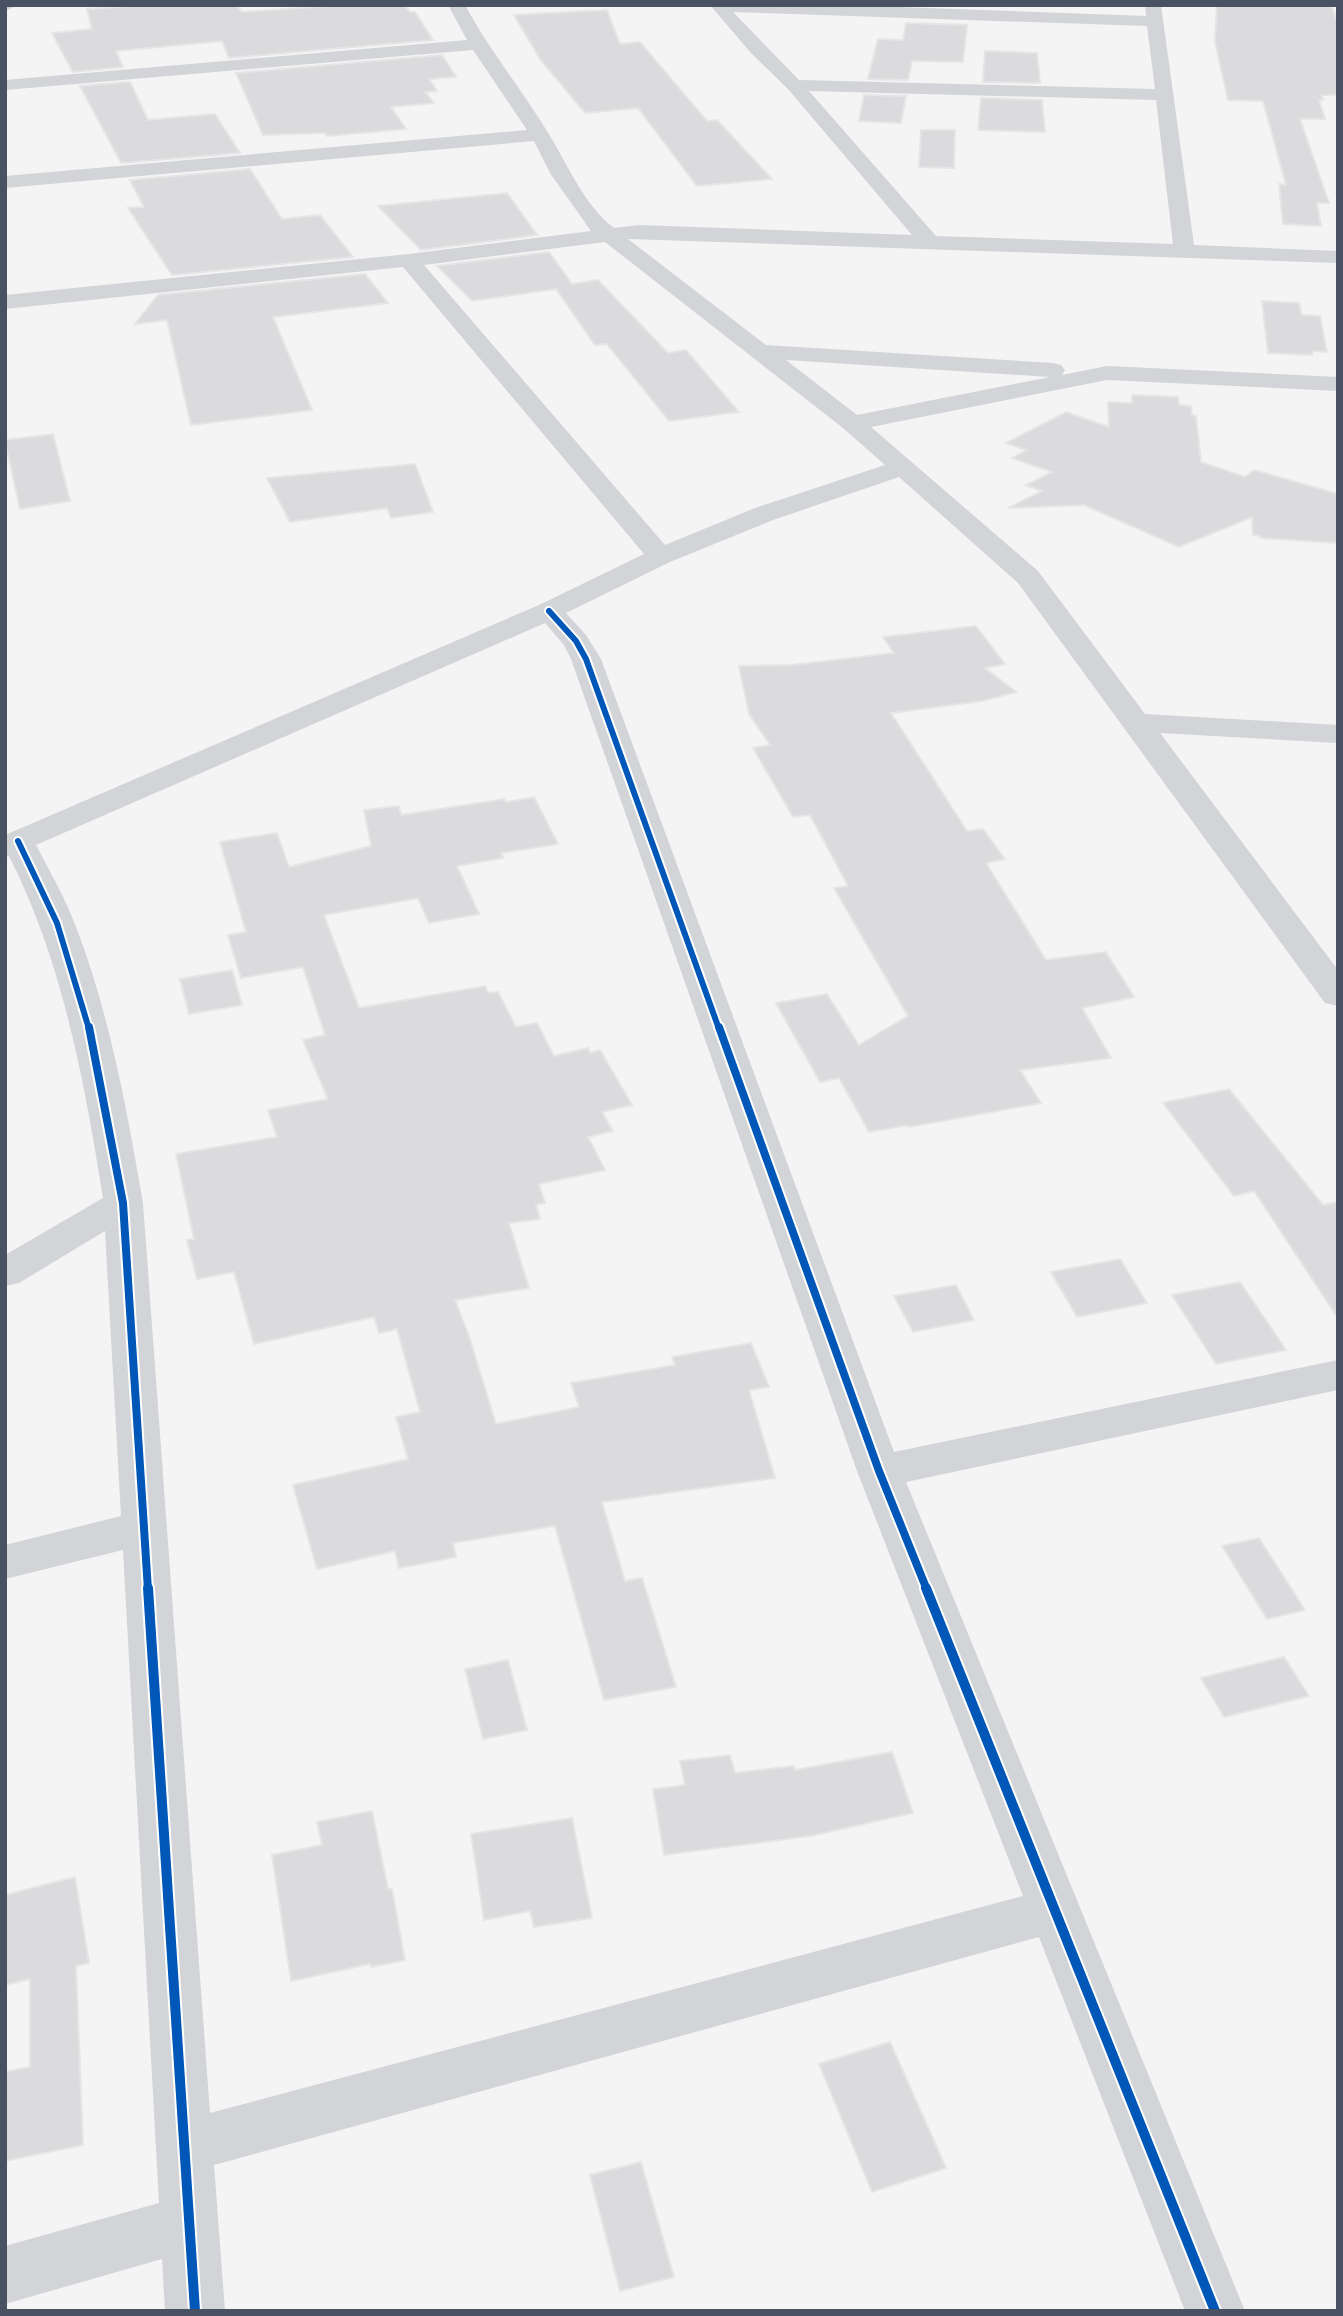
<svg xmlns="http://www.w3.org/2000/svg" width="1343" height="2316" viewBox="0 0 1343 2316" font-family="'Space Grotesk',sans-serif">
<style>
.building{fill:#dbdbde;stroke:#e5e5e6;stroke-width:2}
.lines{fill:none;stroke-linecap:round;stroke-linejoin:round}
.minor{fill:#d2d4d7;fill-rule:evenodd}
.cycleway-far2-casing{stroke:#fff;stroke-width:10}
.cycleway-far1-casing{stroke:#fff;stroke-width:12}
.cycleway-casing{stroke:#fff;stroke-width:14}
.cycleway-far2{stroke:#0057b8;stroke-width:6}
.cycleway-far1{stroke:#0057b8;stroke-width:8}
.cycleway{stroke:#0057b8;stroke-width:10}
</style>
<rect width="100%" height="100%" fill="#f4f4f4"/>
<g class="building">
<path d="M146,5H236L242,12L343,5H404L410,12H415L433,40L229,58L222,41L116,51L123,67L73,72L52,33L92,29L87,9Z"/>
<path d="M1217,5H1331L1338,23V95H1322L1323,100H1319L1325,119H1300L1329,203H1317L1321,226L1283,224L1279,184L1286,185L1263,101L1228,100L1215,42Z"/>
<path d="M607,10L620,44L640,42L707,121L717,120L772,179L697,186L638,108L585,113L540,59L514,15Z"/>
<path d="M906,23L967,25L963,62L912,61L908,80L868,79L878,39L903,40Z"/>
<path d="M985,51L1037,53L1040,83L983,82Z"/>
<path d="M442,55L456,77L429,79L437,91L425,92L434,103L391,107L406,129L327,136L325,133L263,135L236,73Z"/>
<path d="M130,82L148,120L215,114L240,153L121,163L80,86Z"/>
<path d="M864,95L906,96L901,123L859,121Z"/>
<path d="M981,98L1042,100L1045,132L978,130Z"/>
<path d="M921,130H955L954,168L919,167Z"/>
<path d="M250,169L282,219L320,215L353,257L172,275L128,208L144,207L130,180Z"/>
<path d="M507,193L537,235L421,250L378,206Z"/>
<path d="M549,252L572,284L598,280L668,353L686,350L739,412L669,421L607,344L595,345L556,289L472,301L437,266Z"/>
<path d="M365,274L388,303L273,317L312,410L191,425L167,320L135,324L158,295Z"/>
<path d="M1262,301L1299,303L1302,315L1320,316L1327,352L1312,351V355L1268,353Z"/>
<path d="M1132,395L1178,397L1179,405L1191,406L1192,415L1196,416L1201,462L1245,477L1254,470L1338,494V543L1261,538V536L1253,535L1252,517L1179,547L1084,505L1008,508L1042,491L1026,485L1052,472L1012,458L1027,450L1006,443L1066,412L1109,427L1108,402L1132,403Z"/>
<path d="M53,434L70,501L20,509L5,440Z"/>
<path d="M415,464L433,512L391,518L387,508L290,522L267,478Z"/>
<path d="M976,626L1005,664L985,668L1016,692L982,701L891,713L967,831L983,829L1005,859L986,863L1046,960L1106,952L1134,997L1082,1008L1111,1058L1020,1070L1041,1103L909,1127L908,1125L869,1132L839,1078L820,1082L776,1003L827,994L859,1045L908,1016L834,888L848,886L810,815L793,817L753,748L770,745L749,714L739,666L792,665L894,653L883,637Z"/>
<path d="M534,797L558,844L501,853L503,858L457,866L479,914L429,923L418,898L324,915L359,1008L485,986L488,993L498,992L516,1027L537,1023L554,1056L588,1048L590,1053L600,1050L632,1105L602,1112L613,1131L588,1137L605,1170L539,1184L545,1203L536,1205L540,1219L509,1223L529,1288L455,1300L469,1336L496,1424L579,1407L571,1383L675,1365L672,1357L751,1343L769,1387L749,1390L775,1478L602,1502L625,1581L642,1578L676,1687L604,1700L555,1526L453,1543L456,1557L399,1568L395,1551L317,1569L293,1485L408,1459L396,1417L420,1412L397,1329L379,1333L374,1317L254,1344L234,1272L197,1279L187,1240L194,1239L176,1154L277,1137L268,1110L328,1099L303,1040L325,1035L303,967L241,978L228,935L246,932L220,842L277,833L289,867L371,846L364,810L399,806L401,815L504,799L506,802Z"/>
<path d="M232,970L242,1005L189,1014L180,979Z"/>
<path d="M1229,1089L1323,1205L1338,1202V1318L1254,1191L1234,1196L1163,1103Z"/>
<path d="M1120,1259L1147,1303L1077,1317L1051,1272Z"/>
<path d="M1240,1282L1286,1350L1216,1364L1172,1295Z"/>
<path d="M956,1285L974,1320L913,1332L894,1296Z"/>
<path d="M1259,1538L1305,1610L1267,1619L1222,1546Z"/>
<path d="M1284,1657L1309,1696L1224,1717L1201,1678Z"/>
<path d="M508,1660L527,1730L483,1739L465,1669Z"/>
<path d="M892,1752L913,1813L810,1836L664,1855L653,1789L685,1785L680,1761L730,1755L735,1773L794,1766L795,1770Z"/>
<path d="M372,1811L388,1889H392L405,1960L371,1967L370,1964L291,1981L272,1855L322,1845L317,1822Z"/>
<path d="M572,1818L592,1918L534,1927L530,1911L484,1920L471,1834Z"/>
<path d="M75,1877L89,1963L76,1966L83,2145L5,2161V2072L30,2067V1979L5,1985V1895Z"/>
<path d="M890,2042L946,2168L872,2192L819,2064Z"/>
<path d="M641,2162L674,2277L620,2291L590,2175Z"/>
</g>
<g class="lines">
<g class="minor">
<path d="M5,5H18L5,11Z"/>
<path d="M448,5H465C490,51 523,91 550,136C569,167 584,205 614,228L639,225L912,235L788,89L751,53L710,5H844L1146,16L1145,5H1161L1194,245L1338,251V263L628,239L766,345L1053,363L1061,365L1065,370L1062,375L1107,366L1338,377V391L1107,380L871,427L1038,571L1145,714L1338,725V743L1160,733L1338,970V1006L1325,1003L1018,583L899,477L773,520L670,562L566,613L586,635L601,659L894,1452L1338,1360V1390L906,1482L1245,2311H1185L1039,1937L214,2165L225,2311H165L162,2259L5,2304V2246L159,2203L123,1550L5,1579V1545L121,1516L105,1231L19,1283L5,1286V1255L103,1198C84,1080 63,963 9,856L5,857V835L539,605L644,554L403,267L5,309V295L409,254L591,231L550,173L534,141L5,188V176L527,130L473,50L5,90V80L467,40ZM733,12L1147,26L1155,89L799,80ZM809,91L1156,100L1173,244L936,236ZM605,242L843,428L885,465L755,508L665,545L424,265ZM786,360L1050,377L857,415ZM545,623L564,645L571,659L857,1471L1023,1896L210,2113L143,1203C126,1105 108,1004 70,912C60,889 48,868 36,845Z"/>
</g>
<defs>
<g id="cycleway-far2">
<path d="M549,611L576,641L586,659L719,1029"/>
<path d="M18,841L57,923L89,1029"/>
</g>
<g id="cycleway-far1">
<path d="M89,1027L123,1203L148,1590"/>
<path d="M719,1027L879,1471L927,1590"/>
</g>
<g id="cycleway">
<path d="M148,1588L195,2311"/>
<path d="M926,1588L1215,2311"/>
</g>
</defs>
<use href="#cycleway-far2" class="cycleway-far2-casing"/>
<use href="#cycleway-far1" class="cycleway-far1-casing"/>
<use href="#cycleway" class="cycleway-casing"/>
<use href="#cycleway-far2" class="cycleway-far2"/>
<use href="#cycleway-far1" class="cycleway-far1"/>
<use href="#cycleway" class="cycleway"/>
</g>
<rect width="1343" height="2316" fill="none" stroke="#485262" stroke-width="14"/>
</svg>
